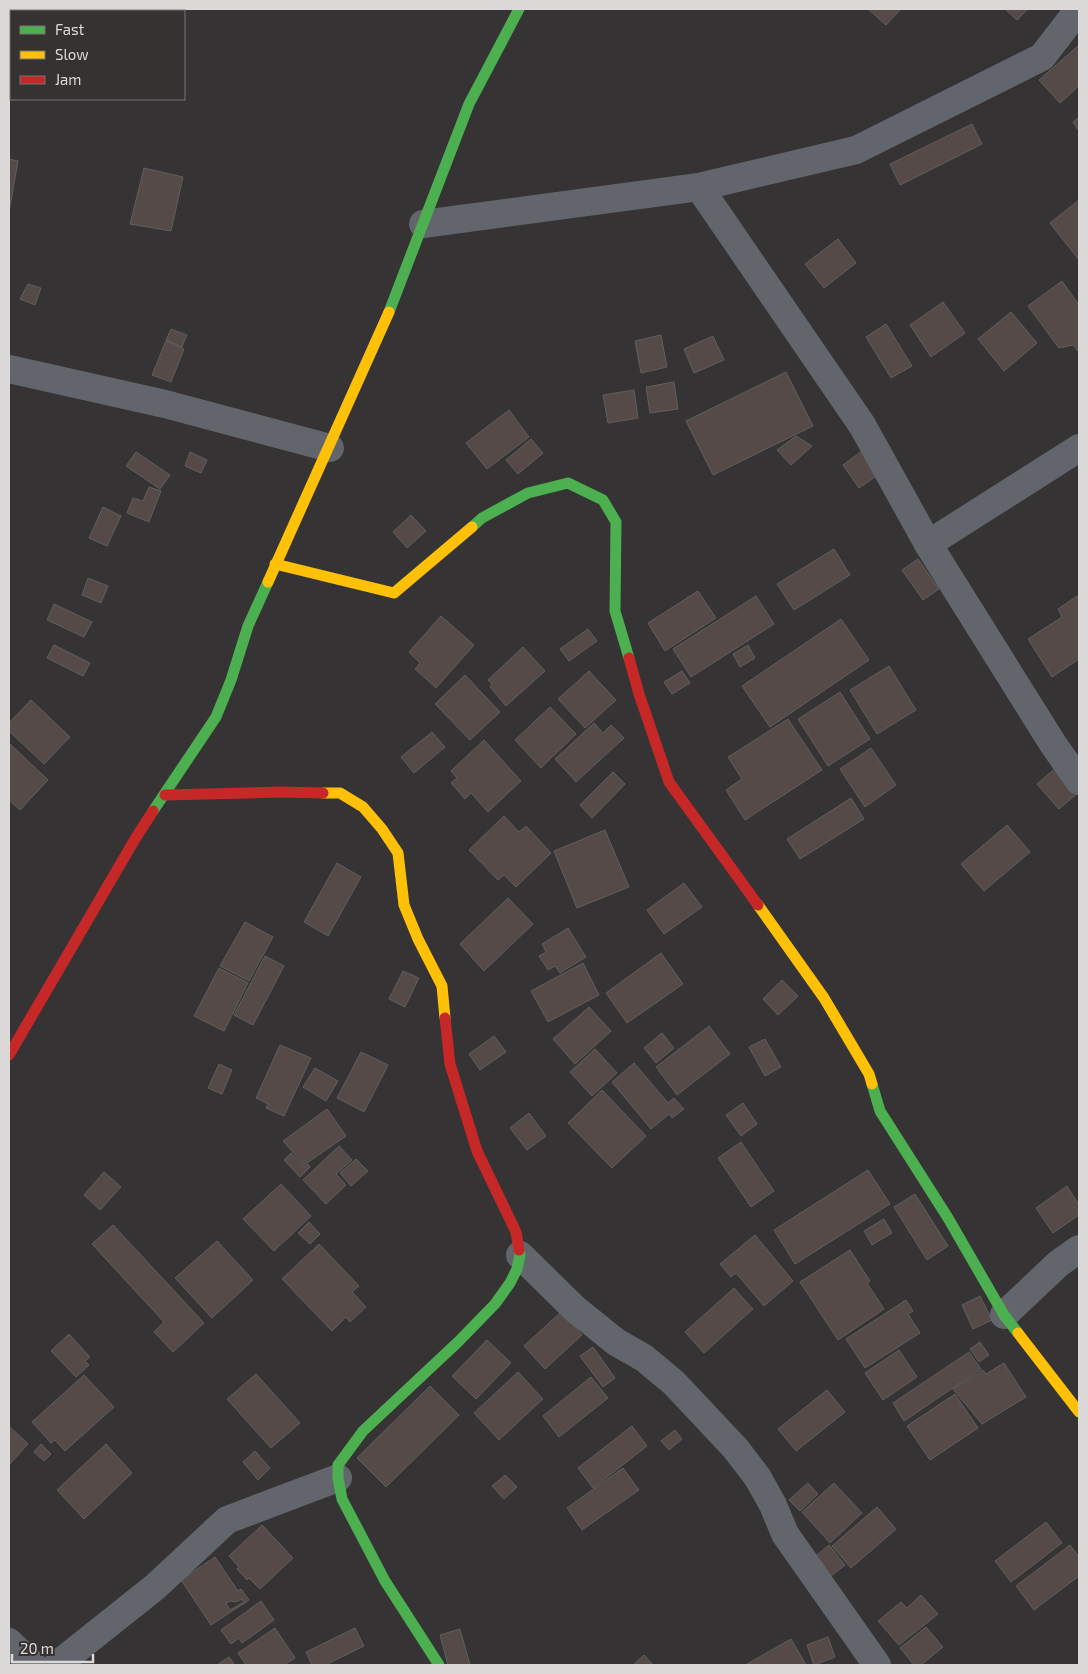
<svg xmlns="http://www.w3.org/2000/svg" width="1088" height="1674" viewBox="0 0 1088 1674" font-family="'Exo 2',sans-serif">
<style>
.building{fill:#554a48;stroke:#605f5f;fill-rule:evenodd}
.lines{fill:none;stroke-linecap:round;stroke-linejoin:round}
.street{stroke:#62666c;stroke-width:28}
.fast{stroke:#4caf50;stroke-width:11}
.slow{stroke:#ffc107;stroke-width:11}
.jam{stroke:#c62828;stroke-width:11}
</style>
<rect width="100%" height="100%" fill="#353333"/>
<g class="building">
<rect x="93" y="9" width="32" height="2"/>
<path d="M868,9H901L886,25Z"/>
<path d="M1007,9H1028L1017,20L1006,10Z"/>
<path d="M1079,45V86L1060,103L1039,80Z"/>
<path d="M1079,117V131L1073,122Z"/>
<path d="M972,124L982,144L900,185L890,164Z"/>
<path d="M9,159L18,161L9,212Z"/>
<path d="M144,168L183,177L171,231L130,224Z"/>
<path d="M1079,200V260L1050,223Z"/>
<path d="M838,239L856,263L824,288L805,264Z"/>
<path d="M1062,281L1079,305V352L1073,345L1059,348L1028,306Z"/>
<path d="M28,284L41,288L35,305L20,299Z"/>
<path d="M943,302L965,333L931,357L910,325Z"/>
<path d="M1011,312L1037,343L1004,371L978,339Z"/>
<path d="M886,324L912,366L891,378L866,337Z"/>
<path d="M171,329L187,335L182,347L166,340Z"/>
<path d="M661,335L667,367L641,373L635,341Z"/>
<path d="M713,336L724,360L694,373L684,349Z"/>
<path d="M166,341L184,349L171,382L152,375Z"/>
<path d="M786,372L813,426L713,475L686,421Z"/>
<path d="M674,382L678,409L650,413L646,387Z"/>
<path d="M634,390L638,418L608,423L603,395Z"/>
<path d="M509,410L529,437L487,469L466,443Z"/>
<path d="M796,436L812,446L791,465L777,450Z"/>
<path d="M531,439L543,453L518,474L506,460Z"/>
<path d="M862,451L878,475L859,488L843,465Z"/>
<path d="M136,452L170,475L160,489L126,466Z"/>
<path d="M190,452L207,460L201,473L185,466Z"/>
<path d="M149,487L161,491L149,522L127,513L133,498L143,501Z"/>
<path d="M103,507L121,516L107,546L89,538Z"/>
<path d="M411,515L426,531L407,548L393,532Z"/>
<path d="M834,549L850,575L794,610L777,584Z"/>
<path d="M918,559L939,589L923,600L902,570Z"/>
<path d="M88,578L108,586L101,603L82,595Z"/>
<path d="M698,591L716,618L665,651L648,623Z"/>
<path d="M756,596L774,624L691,677L673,649Z"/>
<path d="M1077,596L1079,599V659L1052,677L1028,639L1062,617L1058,609Z"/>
<path d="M54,604L92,622L84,637L47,620Z"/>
<path d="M441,616L474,645L436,688L415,669L420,663L409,652Z"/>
<path d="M841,619L869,660L770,727L742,686Z"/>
<path d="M588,629L597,641L569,661L560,649Z"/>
<path d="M54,645L90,663L83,676L47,658Z"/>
<path d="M748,645L755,658L740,667L733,654Z"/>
<path d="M523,647L545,671L506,706L490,687L492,684L488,680Z"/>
<path d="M889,666L916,710L877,734L850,690Z"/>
<path d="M589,671L616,700L585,728L558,699Z"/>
<path d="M682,671L690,683L672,694L664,682Z"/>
<path d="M465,675L500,712L470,740L435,704Z"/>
<path d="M840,692L870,739L828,766L798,719Z"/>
<path d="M31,700L70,737L44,764L9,731V723Z"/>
<path d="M550,707L576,734L541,768L515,740Z"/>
<path d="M788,719L822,770L745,820L726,790L742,779L728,757Z"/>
<path d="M594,723L603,733L611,725L624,738L576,782L555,759Z"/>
<path d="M432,732L445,747L414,773L401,757Z"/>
<path d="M484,740L521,781L488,812L471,793L465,799L451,783L457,778L451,771Z"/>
<path d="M9,743L48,780L20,810L9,800Z"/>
<path d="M871,748L896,785L865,807L840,769Z"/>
<path d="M1057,767L1079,792L1059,809L1037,784Z"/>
<path d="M613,772L625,784L592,818L580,805Z"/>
<path d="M851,798L864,819L800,859L787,839Z"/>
<path d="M504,816L519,832L526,826L551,853L516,887L504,875L498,880L469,850Z"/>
<path d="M1007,825L1030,852L984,891L961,864Z"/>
<path d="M605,830L629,887L577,908L554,851Z"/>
<path d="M337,863L361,877L328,936L304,922Z"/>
<path d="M684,883L702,907L664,934L647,910Z"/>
<path d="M508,898L533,924L484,971L460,944Z"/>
<path d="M245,922L273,937L249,981L220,966Z"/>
<path d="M568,928L586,957L560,973L555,966L548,970L539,956L546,952L542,944Z"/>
<path d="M661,953L683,984L627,1023L606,993Z"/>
<path d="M265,956L284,966L253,1025L234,1015Z"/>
<path d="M583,963L599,995L548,1022L531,991Z"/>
<path d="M219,968L248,983L224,1031L194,1016Z"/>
<path d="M403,971L419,978L405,1007L389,999Z"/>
<path d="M782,980L798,996L778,1015L763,999Z"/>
<path d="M589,1007L611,1031L575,1064L553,1039Z"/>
<path d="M709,1026L730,1054L677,1095L656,1067Z"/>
<path d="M662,1033L674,1048L656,1063L644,1048Z"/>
<path d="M494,1036L506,1052L480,1070L469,1054Z"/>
<path d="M765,1039L781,1067L765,1076L749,1047Z"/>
<path d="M280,1045L311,1058L284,1116L266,1108L268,1104L256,1098Z"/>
<path d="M595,1049L617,1073L592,1096L570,1072Z"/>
<path d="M361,1052L388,1065L364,1112L337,1098Z"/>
<path d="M634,1063L668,1103L674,1098L684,1109L672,1118L669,1114L651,1129L612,1082Z"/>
<path d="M219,1064L232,1070L222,1094L208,1088Z"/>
<path d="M315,1068L338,1081L326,1101L303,1087Z"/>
<path d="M602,1090L646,1136L612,1168L568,1123Z"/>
<path d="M743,1103L757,1124L741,1136L726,1115Z"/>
<path d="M327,1109L346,1136L304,1165L283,1141Z"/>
<path d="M529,1113L546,1136L527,1150L510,1128Z"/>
<path d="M741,1142L774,1191L751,1207L718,1158Z"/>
<path d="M339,1146L352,1160L336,1174L346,1185L326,1204L303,1180Z"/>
<path d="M291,1153L304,1167L308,1164L310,1167L300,1177L284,1160Z"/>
<path d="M356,1159L368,1171L351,1186L340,1173Z"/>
<path d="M868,1170L890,1204L795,1264L774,1230Z"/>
<path d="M104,1172L121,1187L100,1210L84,1195Z"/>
<path d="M281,1184L311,1216L274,1251L243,1219Z"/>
<path d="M1067,1186L1079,1205V1215L1053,1233L1036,1208Z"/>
<path d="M915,1194L948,1246L927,1260L894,1207Z"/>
<path d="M884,1219L892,1233L872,1245L864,1231Z"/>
<path d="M309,1222L320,1234L310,1244L298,1233Z"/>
<path d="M113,1225L204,1323L173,1352L154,1332L164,1322L92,1244Z"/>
<path d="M755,1235L793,1281L764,1306L736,1273L731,1277L720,1264Z"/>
<path d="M217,1241L253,1280L212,1318L175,1278Z"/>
<path d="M319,1244L359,1286L352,1292L366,1307L350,1322L346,1317L332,1331L282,1279Z"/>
<path d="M850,1250L870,1281L867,1283L884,1309L838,1340L800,1282Z"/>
<path d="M734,1288L753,1309L704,1353L685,1332Z"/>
<path d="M980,1296L992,1320L973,1329L962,1305Z"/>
<path d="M906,1300L913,1311L908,1314L920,1333L865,1368L846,1339Z"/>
<path d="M561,1312L582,1335L545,1369L524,1346Z"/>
<path d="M69,1334L90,1357L85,1361L89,1365L76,1377L51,1351Z"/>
<path d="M487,1340L511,1363L476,1399L452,1376Z"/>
<path d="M980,1342L989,1355L979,1362L970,1349Z"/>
<path d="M593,1347L615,1378L603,1387L580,1356Z"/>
<path d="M899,1350L917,1377L883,1400L865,1373Z"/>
<path d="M969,1352L981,1369L904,1421L893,1403Z"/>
<path d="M1004,1363L1026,1397L982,1424L953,1389L983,1370L986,1374Z"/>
<path d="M518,1372L543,1399L499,1440L474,1413Z"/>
<path d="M256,1374L300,1423L271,1448L227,1399Z"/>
<path d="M84,1375L114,1407L65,1451L55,1440L51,1443L32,1422Z"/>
<path d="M591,1377L608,1398L559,1437L543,1416Z"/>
<path d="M430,1386L459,1415L386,1487L357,1458Z"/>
<path d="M827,1390L845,1412L796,1451L778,1429Z"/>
<path d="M955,1394L978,1428L930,1460L907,1426Z"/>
<path d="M9,1426L28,1444L9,1465Z"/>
<path d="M632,1426L647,1446L593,1488L578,1468Z"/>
<path d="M675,1430L682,1439L669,1450L661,1441Z"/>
<path d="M41,1444L51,1454L44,1461L34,1452Z"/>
<path d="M106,1444L132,1473L84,1519L57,1490Z"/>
<path d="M255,1451L270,1468L258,1480L243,1462Z"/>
<path d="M623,1468L639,1490L582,1530L567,1508Z"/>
<path d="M505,1475L517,1487L504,1499L492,1486Z"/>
<path d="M808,1483L818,1494L800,1511L789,1500Z"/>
<path d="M834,1483L862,1513L830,1543L802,1512Z"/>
<path d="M877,1507L896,1529L851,1568L832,1546Z"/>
<path d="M1046,1522L1062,1543L1011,1582L995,1561Z"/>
<path d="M262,1525L293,1558L260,1589L249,1578L247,1580L237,1569L239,1567L229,1556Z"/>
<path d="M829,1545L845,1565L826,1580L810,1561Z"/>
<path d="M1070,1545L1079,1557V1576L1034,1610L1016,1586Z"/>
<path d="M215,1557L238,1591L241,1589L249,1600L211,1625L181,1580ZM242,1599L244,1602L230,1610L226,1603L231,1601L236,1602Z"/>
<path d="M921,1595L938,1614L899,1645L878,1621L901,1602L907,1608Z"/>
<path d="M261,1601L274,1620L242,1643L239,1638L231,1644L221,1630Z"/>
<path d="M926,1627L943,1647L921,1665H914L900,1648Z"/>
<path d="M275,1628L295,1658L284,1665H246L238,1653Z"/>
<path d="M355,1628L364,1646L325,1665H312L306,1652Z"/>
<path d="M460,1629L470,1665H448L440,1635Z"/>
<path d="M828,1637L835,1657L814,1665L807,1645Z"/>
<path d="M791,1639L806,1665H748L747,1664Z"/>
<path d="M644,1655L653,1665H633Z"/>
<path d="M229,1657L235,1665H217Z"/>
</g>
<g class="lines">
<g class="street">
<path d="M699,187L862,425L928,544L1053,744L1079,781"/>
<path d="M423,224L699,187L856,150L1042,57L1079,9"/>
<path d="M9,369L165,404L330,448"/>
<path d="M928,544L1079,448"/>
<path d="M520,1255L575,1309L616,1342L644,1358L674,1383L736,1449L758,1478L773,1505L785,1534L877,1665"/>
<path d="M1004,1315L1058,1264L1079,1249"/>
<path d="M9,1642L33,1665"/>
<path d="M57,1665L155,1587L227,1520L338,1478"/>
</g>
<g class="fast">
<path d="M389,312L469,104L519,9"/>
<path d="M472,527L482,518L528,493L568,483L603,500L616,522L615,611L629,658"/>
<path d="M153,811L216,717L231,680L248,626L268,582"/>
<path d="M872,1084L880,1111L948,1218L1004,1315L1018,1333"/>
<path d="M439,1665L385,1581L342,1499L338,1478V1465L363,1431L458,1342L495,1304L510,1283L517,1269L520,1255L519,1250"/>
</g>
<g class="slow">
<path d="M275,564L394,593L472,527"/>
<path d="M268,582L389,312"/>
<path d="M323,793H340L363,807L382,829L398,853L404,905L418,939L442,986L445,1018"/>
<path d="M758,905L824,998L869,1074L872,1084"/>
<path d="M1018,1333L1079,1412"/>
</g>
<g class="jam">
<path d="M629,658L639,694L669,782L758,905"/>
<path d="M165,795L281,792L323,793"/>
<path d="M445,1018L450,1064L477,1151L516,1232L519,1250"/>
<path d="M9,1055L135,839L153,811"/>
</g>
</g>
<rect width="1088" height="1674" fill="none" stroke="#dcdad9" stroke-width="20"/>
<rect x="10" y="10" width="175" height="90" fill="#363232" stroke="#787575"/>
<rect x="20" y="26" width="25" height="8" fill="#4caf50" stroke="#787575"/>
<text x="55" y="35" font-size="15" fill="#dcdad9">Fast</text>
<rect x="20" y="51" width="25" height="8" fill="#ffc107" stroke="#787575"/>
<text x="55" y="60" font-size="15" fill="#dcdad9">Slow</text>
<rect x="20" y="76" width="25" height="8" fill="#c62828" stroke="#787575"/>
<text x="55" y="85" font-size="15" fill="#dcdad9">Jam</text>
<path d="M12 1654v8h81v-8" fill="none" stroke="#dcdad9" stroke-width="2.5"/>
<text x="20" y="1654" font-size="15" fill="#dcdad9" stroke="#363232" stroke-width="4" paint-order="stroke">20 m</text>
</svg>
